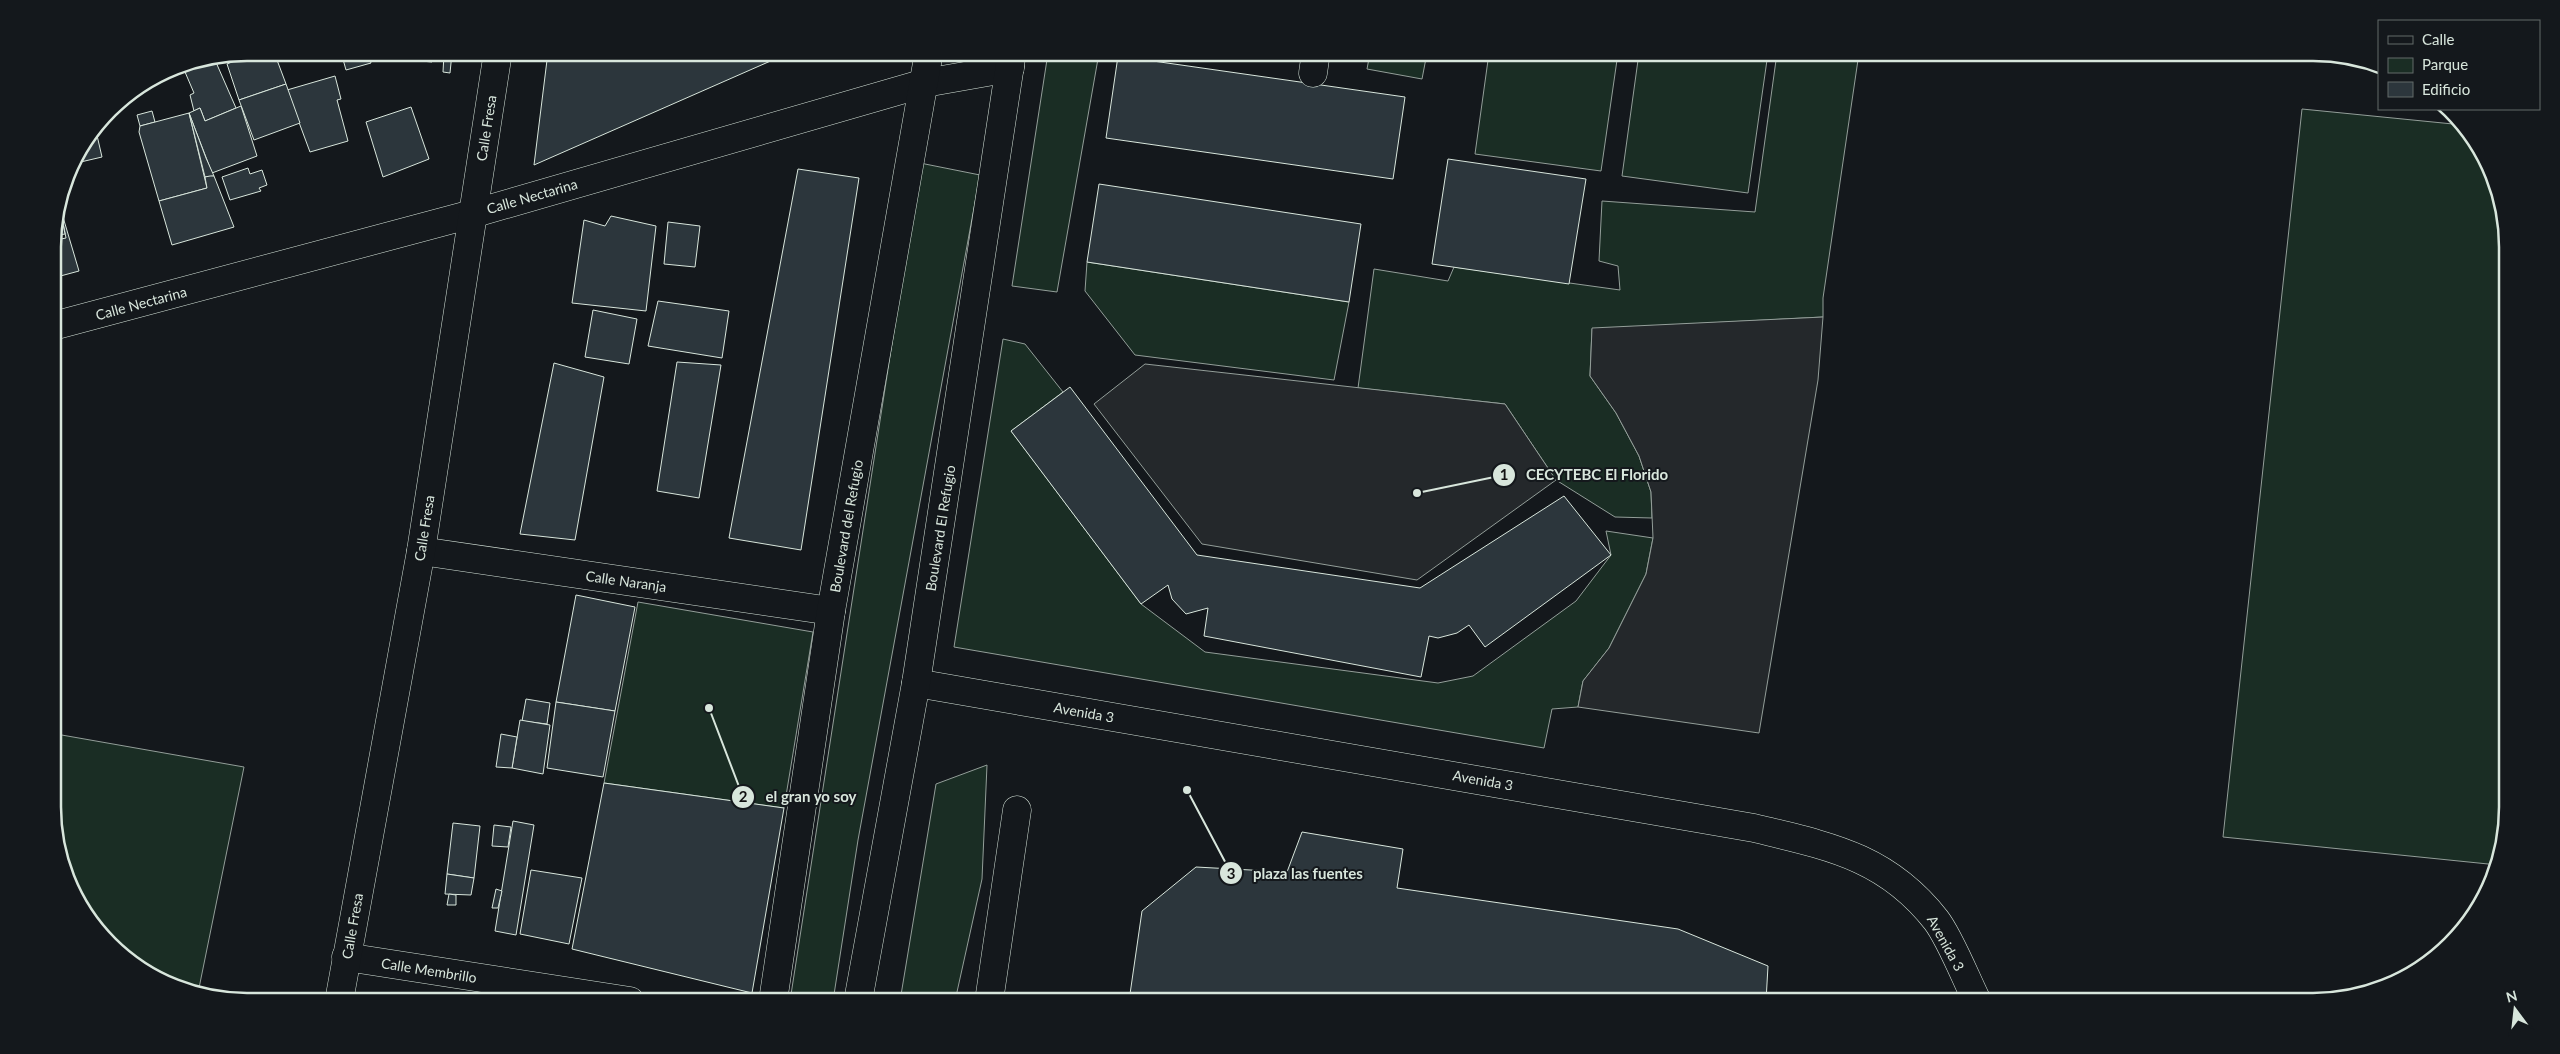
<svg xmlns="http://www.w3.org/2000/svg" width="2560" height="1054" viewBox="0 0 2560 1054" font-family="Lato,sans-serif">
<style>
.green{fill:#1a2d24;stroke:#939e99}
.parking{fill:#24282b;stroke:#939e99}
.building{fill:#2c363c;stroke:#d8e6dc}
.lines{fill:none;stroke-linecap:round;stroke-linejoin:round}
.minor-casing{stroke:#d8e6dc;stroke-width:29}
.major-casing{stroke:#d8e6dc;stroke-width:29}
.minor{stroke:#14181c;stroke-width:28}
.major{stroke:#14181c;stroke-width:28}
.labels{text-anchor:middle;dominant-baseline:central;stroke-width:4;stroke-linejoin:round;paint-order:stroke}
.street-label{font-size:14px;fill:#d8e6dc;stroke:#14181c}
.rim{fill:none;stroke:#d8e6dc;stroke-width:2.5}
.leader{fill:none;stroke:#d8e6dc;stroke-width:2}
.callout-dot{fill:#d8e6dc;stroke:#14181c;stroke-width:2}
.mark-label{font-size:15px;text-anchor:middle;font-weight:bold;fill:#111}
.callout-label{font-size:15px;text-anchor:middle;font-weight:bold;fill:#d8e6dc;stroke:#14181c;stroke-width:4;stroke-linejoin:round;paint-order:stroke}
</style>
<rect width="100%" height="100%" fill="#14181c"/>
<g class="green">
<path d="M1048,53H1099L1057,292L1012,286Z"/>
<path d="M1370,53H1427L1422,79L1367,69Z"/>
<path d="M1489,53H1618L1601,171L1475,154Z"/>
<path d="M1639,53H1768L1748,193L1622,176Z"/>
<path d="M1777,53H1859L1823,298V317L1592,329L1590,376L1616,413L1639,456L1651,492L1652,518L1615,517L1556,480L1505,404L1358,388L1374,269L1448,281L1454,267L1620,290L1618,266L1599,261L1602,201L1755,212Z"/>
<path d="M2302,109L2463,125L2493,173L2506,222L2507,806L2498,865L2223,837Z"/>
<path d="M920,163L980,175L858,840L833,1001H790Z"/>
<path d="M1087,262L1349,302L1334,380L1135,355L1085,291Z"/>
<path d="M1003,339L1025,344L1063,392L1011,431L1141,604L1205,652L1438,683L1473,676L1576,601L1611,555L1606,531L1653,538L1646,574L1609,648L1583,681L1578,707L1552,709L1544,748L954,647Z"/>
<path d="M638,602L813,632L784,808L604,783Z"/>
<path d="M56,734L244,767L198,993C131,982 69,911 56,845C54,834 56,821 56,810C56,785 56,760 56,734Z"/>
<path d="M987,765L982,879L955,1001H900L936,784Z"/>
</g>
<g class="parking">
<path d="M1823,317L1818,380L1759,733L1578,707L1583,681L1609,648L1646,574L1653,538L1651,492L1639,456L1616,413L1590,376L1592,328Z"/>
<path d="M1145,364L1505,404L1556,480L1417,580L1202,544L1094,404Z"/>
</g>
<g class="building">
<path d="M257,52H274L286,84L239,100L227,64Z"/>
<path d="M341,52H368L371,63L346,70Z"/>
<path d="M548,52H791L534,165Z"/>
<path d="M452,53L450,73L443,72L444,54Z"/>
<path d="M432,54V62L421,61L422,55Z"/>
<path d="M1118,56L1405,97L1393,179L1106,138Z"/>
<path d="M215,60L236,108L205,121L200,108L194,111L190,95L194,93L185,72Z"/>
<path d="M335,76L341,99L337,100L348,141L310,152L287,90Z"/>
<path d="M286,84L300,123L254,140L239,100Z"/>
<path d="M241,106L257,156L212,173L189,113L200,108L205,121Z"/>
<path d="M411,107L429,159L383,177L366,122Z"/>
<path d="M152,111L155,122L140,126L137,115Z"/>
<path d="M189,113L207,188L159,201L139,132L140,126Z"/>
<path d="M189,113L206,158L214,176L205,177Z"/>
<path d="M96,131L102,157L72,164L73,161Z"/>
<path d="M1448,159L1586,179L1569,284L1432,264Z"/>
<path d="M248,168L250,174L262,170L267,185L259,188L261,191L230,200L222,177Z"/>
<path d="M798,169L859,178L801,550L729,538Z"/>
<path d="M210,176H214L234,227L172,245L159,201L207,188L205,177Z"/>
<path d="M1099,184L1361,224L1349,302L1087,262Z"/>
<path d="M60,207L79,271L53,278V251L58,250L56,240L66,238Z"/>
<path d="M60,209L65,234L53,236L58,250L53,251V235Z"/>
<path d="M611,216L656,226L646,311L572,303L584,220L605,226Z"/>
<path d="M668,222L700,226L695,267L664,264Z"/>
<path d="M658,301L729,311L722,358L648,346Z"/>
<path d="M593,310L637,319L629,364L585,357Z"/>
<path d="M677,362L721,365L699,498L657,491Z"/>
<path d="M554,363L604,377L575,540L520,534Z"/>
<path d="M1070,387L1197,555L1420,588L1564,496L1611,555L1485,647L1469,625L1457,633L1438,638L1429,636L1421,677L1204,636L1208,608L1186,614L1172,599L1168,585L1141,604L1011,431Z"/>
<path d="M576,595L635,607L615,711L556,702Z"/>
<path d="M526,699L550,703L547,724L522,721Z"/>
<path d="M556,702L615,711L603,777L547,768Z"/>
<path d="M520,720L550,725L543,774L512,768Z"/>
<path d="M501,734L517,737L512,768L496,767Z"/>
<path d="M604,783L784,808L752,993L572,949Z"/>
<path d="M513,821L534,825L516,935L495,931Z"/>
<path d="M453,823L480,826L474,878L447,874Z"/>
<path d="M494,825L511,827L508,847L492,846Z"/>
<path d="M1302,832L1403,849L1397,888L1678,929L1768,966L1766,1001H1129L1142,911L1196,867L1287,872Z"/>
<path d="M531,870L582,878L569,944L520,934Z"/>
<path d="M447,874L474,878L471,895L445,894Z"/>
<path d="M496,889L502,891L498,908H492Z"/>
<path d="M449,894L456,895V905H447Z"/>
</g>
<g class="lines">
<defs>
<g id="minor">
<path d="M1313,73L1316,52"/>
<path d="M53,326L472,214L925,83L1010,68"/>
<path d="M421,551L831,611"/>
<path d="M916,683L1754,828C1828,846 1886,856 1936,920C1950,938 1966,979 1977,1001"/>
<path d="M346,957L630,1001"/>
<path d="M339,1001L421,551L498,52"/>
<path d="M989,1001L1017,810"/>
</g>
<g id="major">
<path d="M773,1001L831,611L929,52"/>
<path d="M858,1001L916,683L1012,52"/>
</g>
</defs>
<use href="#minor" class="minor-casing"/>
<use href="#major" class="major-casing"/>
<use href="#minor" class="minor"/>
<use href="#major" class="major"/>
</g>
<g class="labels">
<g class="street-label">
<text transform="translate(486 128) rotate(-81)">Calle Fresa</text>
<text transform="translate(532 196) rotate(-16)">Calle Nectarina</text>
<text transform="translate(141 303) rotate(-15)">Calle Nectarina</text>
<text transform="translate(846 526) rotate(-80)">Boulevard del Refugio</text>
<text transform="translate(424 528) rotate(-81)">Calle Fresa</text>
<text transform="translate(940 528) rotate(-81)">Boulevard El Refugio</text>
<text transform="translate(626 581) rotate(8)">Calle Naranja</text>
<text transform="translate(1084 712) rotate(10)">Avenida 3</text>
<text transform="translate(1483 780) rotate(10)">Avenida 3</text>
<text transform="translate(352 926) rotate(-80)">Calle Fresa</text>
<text transform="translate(1946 943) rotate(61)">Avenida 3</text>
<text transform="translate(429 970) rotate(9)">Calle Membrillo</text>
</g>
</g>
<path d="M0 0H2560V1054H0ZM247 61H2313A186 186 0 0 1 2499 247V807A186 186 0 0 1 2313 993H247A186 186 0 0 1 61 807V247A186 186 0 0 1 247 61Z" fill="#14181c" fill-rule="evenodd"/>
<path class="rim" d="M247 61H2313A186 186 0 0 1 2499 247V807A186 186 0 0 1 2313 993H247A186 186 0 0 1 61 807V247A186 186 0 0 1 247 61Z"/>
<path class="leader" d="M1417 493L1504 475M709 708L743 797M1187 790L1231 873"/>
<g class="callout-dot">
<circle cx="1417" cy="493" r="5"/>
<circle cx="709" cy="708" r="5"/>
<circle cx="1187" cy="790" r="5"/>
<circle cx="1504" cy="475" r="12"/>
<circle cx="743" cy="797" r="12"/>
<circle cx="1231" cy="873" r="12"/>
</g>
<g class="mark-label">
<text x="1504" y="480">1</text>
<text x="743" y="802">2</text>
<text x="1231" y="879">3</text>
</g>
<g class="callout-label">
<text x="1597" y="480">CECYTEBC El Florido</text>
<text x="811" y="802">el gran yo soy</text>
<text x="1308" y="879">plaza las fuentes</text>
</g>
<rect x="2378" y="20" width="162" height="90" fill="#14181c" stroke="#626a69"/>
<rect x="2388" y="36" width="25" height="8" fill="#14181c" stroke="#626a69"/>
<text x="2422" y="45" font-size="15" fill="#d8e6dc">Calle</text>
<rect x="2388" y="58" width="25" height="15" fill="#1a2d24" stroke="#626a69"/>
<text x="2422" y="70" font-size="15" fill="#d8e6dc">Parque</text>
<rect x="2388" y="82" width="25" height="15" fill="#2c363c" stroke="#626a69"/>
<text x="2422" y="95" font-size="15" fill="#d8e6dc">Edificio</text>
<g transform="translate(2515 1009) rotate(345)" stroke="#14181c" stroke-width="4" paint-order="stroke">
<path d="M0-4L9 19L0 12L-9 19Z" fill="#d8e6dc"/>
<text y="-8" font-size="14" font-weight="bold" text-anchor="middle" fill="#d8e6dc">N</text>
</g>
</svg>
